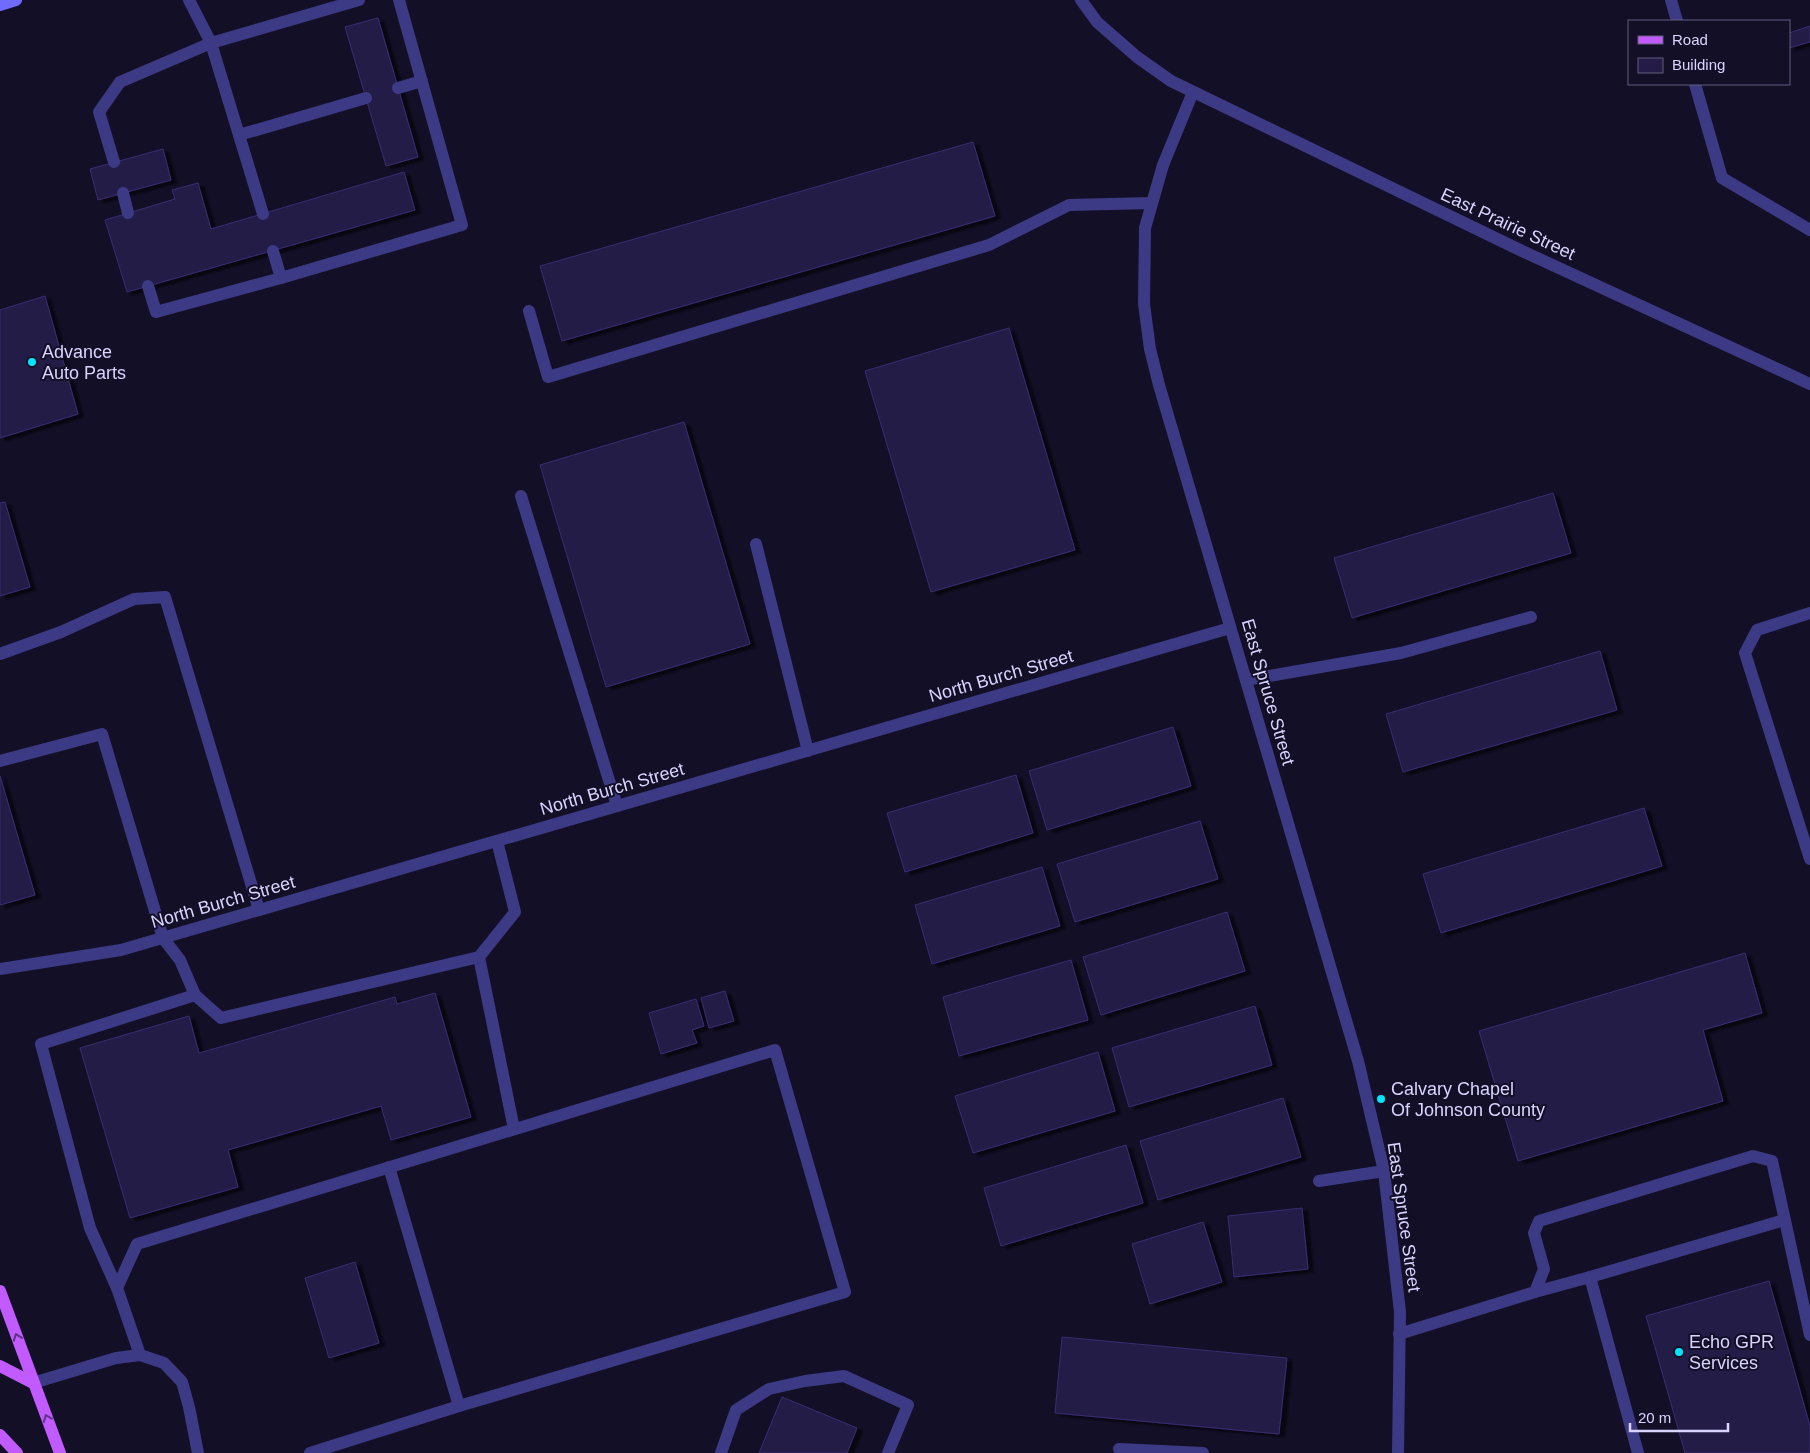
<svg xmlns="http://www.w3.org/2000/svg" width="1810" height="1453" viewBox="0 0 1810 1453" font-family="Arial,sans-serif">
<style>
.building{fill:#241b47;stroke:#3b2d73;filter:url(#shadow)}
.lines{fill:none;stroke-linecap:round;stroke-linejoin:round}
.service{stroke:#3d3a85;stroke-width:12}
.minor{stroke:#3d3a85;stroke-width:12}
.tertiary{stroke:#3d3a85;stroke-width:12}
.secondary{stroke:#6f6bff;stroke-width:12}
.primary{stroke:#c25bff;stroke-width:12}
.oneway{stroke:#623188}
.poi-dot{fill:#00e5ff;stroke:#130f26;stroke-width:2}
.labels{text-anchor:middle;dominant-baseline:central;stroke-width:4;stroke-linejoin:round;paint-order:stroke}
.street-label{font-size:18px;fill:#d9d4ff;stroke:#130f26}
.poi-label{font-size:18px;fill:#d9d4ff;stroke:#130f26;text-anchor:start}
</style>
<defs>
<filter id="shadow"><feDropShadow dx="5.5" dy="3" stdDeviation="1" flood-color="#0009"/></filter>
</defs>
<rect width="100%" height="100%" fill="#130f26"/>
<g class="building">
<path d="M378,18L418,157L386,166L345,27Z"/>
<path d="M1810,26V42L1789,48V33Z"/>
<path d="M973,142L995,216L562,341L540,266Z"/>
<path d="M163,149L171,180L98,200L90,169Z"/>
<path d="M404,172L415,210L127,292L105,220L175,199L172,190L198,183L211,229Z"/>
<path d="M45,296L78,414L0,438V310Z"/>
<path d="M1009,328L1075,550L931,592L865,371Z"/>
<path d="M684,422L750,644L606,687L540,465Z"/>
<path d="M1553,493L1571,553L1352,618L1334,558Z"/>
<path d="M5,502L30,587L0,596V503Z"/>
<path d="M1600,651L1617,710L1403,772L1386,714Z"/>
<path d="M1173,727L1191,786L1047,830L1029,771Z"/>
<path d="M1016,775L1033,833L905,872L887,813Z"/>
<path d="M0,776L35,895L0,905Z"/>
<path d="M1644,808L1662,866L1441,933L1423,874Z"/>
<path d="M1200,821L1218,879L1075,922L1057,864Z"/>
<path d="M1042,867L1060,926L932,964L915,905Z"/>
<path d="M1227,912L1245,971L1101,1015L1083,957Z"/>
<path d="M1745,953L1762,1013L1703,1030L1723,1101L1518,1161L1479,1031Z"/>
<path d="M1071,960L1088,1020L959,1056L943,997Z"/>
<path d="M725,991L734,1021L709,1028L701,998Z"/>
<path d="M435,993L471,1117L391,1140L381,1106L228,1150L238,1187L130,1218L80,1048L189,1016L199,1053L395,997L397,1004Z"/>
<path d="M696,999L704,1026L692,1030L697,1043L661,1054L649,1013Z"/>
<path d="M1255,1006L1272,1065L1129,1107L1112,1048Z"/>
<path d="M1098,1052L1115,1111L973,1153L955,1096Z"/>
<path d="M1283,1098L1301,1157L1158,1200L1140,1141Z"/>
<path d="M1126,1145L1143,1203L1001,1246L984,1188Z"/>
<path d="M1302,1208L1308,1269L1234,1277L1228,1216Z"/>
<path d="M1203,1222L1222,1282L1150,1304L1132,1244Z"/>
<path d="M355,1262L379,1343L329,1358L305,1278Z"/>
<path d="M1769,1281L1810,1426V1453H1685L1646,1316Z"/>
<path d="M1062,1337L1287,1358L1279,1434L1055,1413Z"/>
<path d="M782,1397L857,1428L847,1453H759Z"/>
</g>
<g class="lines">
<g class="service">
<path d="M189,0L211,43L359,0"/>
<path d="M1671,0L1677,21"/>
<path d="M1695,84L1722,178L1810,230"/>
<path d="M398,88L422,81"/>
<path d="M239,135L366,98"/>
<path d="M114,162L99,112L120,82L211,43L263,214"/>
<path d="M123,193L128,213"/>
<path d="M273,251L281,278"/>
<path d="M148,286L156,312L281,278L462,225L399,0"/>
<path d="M529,311L548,377L989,245L1069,205L1152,203"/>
<path d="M521,496L617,806"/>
<path d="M756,544L808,751"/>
<path d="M1810,613L1757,630L1745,653L1810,859"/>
<path d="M0,654L61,632L134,599L165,597L259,910"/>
<path d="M1246,680L1401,653L1531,617"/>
<path d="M0,761L102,734L163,938L180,960L195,995L41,1044L90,1228L117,1288"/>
<path d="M497,841L515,912L479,957L514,1129"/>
<path d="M195,995L221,1018L479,957"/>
<path d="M1319,1181L1384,1171"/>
<path d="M1590,1277L1784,1220"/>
<path d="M1535,1292L1590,1277L1638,1453"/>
<path d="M1399,1334L1535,1292L1544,1269L1534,1233L1539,1221L1753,1156L1772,1161L1810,1335"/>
<path d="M140,1355L117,1288L137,1244L775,1050L845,1292L459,1406"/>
<path d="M1119,1449L1203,1453"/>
<path d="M310,1453L459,1406L389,1167"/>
<path d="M721,1453L736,1410L769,1389L805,1381L844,1376L908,1405L888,1453"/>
</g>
<g class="minor">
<path d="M1081,0L1097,22L1137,57L1171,81L1520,250L1810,384"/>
<path d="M1193,92L1163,165L1145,228L1144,304L1150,349L1159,385L1358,1061L1384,1171L1400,1312L1398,1453"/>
<path d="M0,969L121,950L1230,628"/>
</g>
<path class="tertiary" d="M33,1383L116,1358L140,1355L164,1363L182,1382L189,1407L198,1453"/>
<path class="secondary" d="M0,5L16,0"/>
<g class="primary">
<path d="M0,1291L60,1453"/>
<path d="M0,1366L33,1383"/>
<path d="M0,1435L17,1453"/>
</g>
</g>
<defs><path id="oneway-chevron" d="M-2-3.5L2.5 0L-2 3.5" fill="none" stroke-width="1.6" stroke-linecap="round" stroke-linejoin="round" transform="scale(1.25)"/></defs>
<g class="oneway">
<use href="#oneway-chevron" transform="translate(17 1337) rotate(-110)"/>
<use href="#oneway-chevron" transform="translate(47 1418) rotate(-111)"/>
</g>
<g class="poi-dot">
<circle cx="32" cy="362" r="5"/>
<circle cx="1381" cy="1099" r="5"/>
<circle cx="1679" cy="1352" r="5"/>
</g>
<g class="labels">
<g class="street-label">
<text transform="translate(1508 224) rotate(25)">East Prairie Street</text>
<text transform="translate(1001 676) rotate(-16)">North Burch Street</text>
<text transform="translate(1268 692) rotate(74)">East Spruce Street</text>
<text transform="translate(612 789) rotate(-16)">North Burch Street</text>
<text transform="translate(223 902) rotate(-16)">North Burch Street</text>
<text transform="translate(1404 1217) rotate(82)">East Spruce Street</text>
</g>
<g class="poi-label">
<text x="42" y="352">Advance<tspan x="42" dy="21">Auto Parts</tspan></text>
<text x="1391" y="1089">Calvary Chapel<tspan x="1391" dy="21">Of Johnson County</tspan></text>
<text x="1689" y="1342">Echo GPR<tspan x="1689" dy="21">Services</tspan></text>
</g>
</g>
<rect x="1628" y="20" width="162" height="65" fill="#130f26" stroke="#625e7d"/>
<rect x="1638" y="36" width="25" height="8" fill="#c25bff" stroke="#625e7d"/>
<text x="1672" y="45" font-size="15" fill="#d9d4ff">Road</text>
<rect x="1638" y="58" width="25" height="15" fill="#241b47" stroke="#625e7d"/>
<text x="1672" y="70" font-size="15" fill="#d9d4ff">Building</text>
<path d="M1630 1423v8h98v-8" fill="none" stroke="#d9d4ff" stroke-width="2.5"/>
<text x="1638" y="1423" font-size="15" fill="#d9d4ff" stroke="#130f26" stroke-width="4" paint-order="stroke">20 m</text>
</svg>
